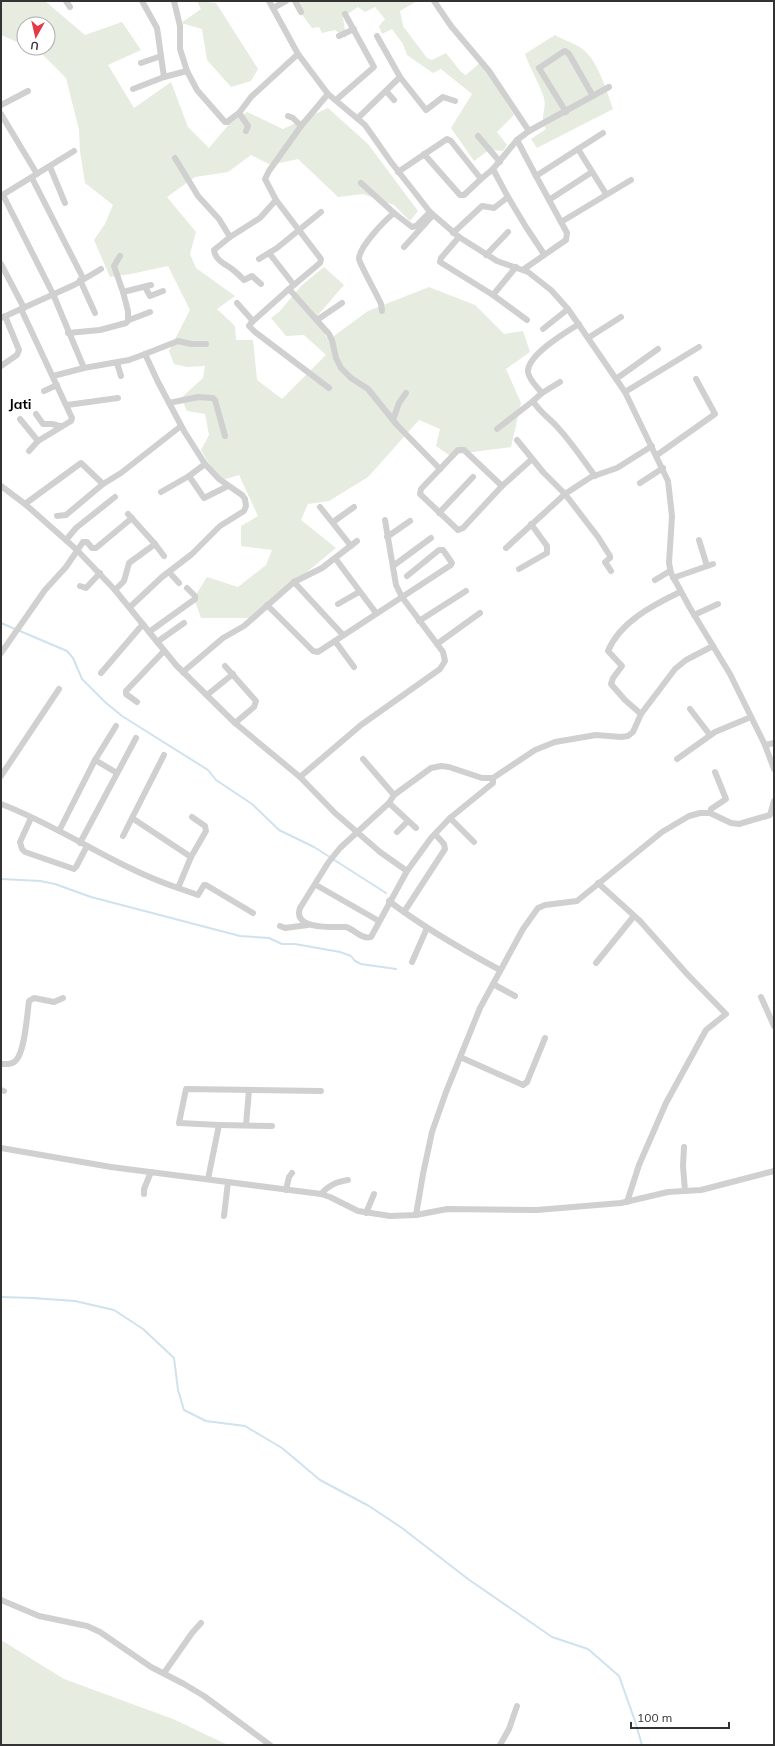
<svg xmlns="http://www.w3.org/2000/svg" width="775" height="1746" viewBox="0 0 775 1746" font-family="Mulish,sans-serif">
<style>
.green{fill:#e6ecdf}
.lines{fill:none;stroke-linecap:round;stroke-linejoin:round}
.stream{stroke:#cfe2ee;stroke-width:2}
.minor{stroke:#d0d0d0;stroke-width:6}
.labels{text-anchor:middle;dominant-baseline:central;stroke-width:4;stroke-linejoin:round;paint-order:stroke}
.quarter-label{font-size:14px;font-weight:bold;fill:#000;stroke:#fff}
</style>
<rect width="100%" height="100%" fill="#fff"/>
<g class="green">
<path d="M1,1H45L85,35L122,22L141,50L108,65L134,108L171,82L188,127L209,148L230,123L247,112L283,129L328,108L368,144L418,211L410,221L394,205L363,194L338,197L298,159L271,165L251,155L228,172L195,177L167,197L196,232L190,254L196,268L235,296L217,309L235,326L236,340H253L257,380L282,399L326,355L304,335L286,336L271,318L279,312L302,285L324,267L344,285L318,315L326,337L334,336L368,311L429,287L475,305L504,334L523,331L530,352L506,369L521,403L511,447L449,455L436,446L440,429L419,420L368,477L329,501L308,504L301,520L336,548L251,618H201L194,598L207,577L238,587L266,565L272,550L241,546V526L258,516L239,475L219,481L201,450L209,435L205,414L187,411L181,398L203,378L205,366L187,367L174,364L169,351L190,310L168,266L131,274L110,277L94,240L105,224L113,205L85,183L80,151L79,130L66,78L38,50L33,48H48V24H24V45L1,35Z"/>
<path d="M197,1L216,3L258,69L251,81L231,87L207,60L202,29L181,23L201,9Z"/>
<path d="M292,1H417L400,11L403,26L427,58L432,60L446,53L461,72L466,75L481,62L514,115L497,132L507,145L503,151L489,150L474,161L451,128L472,94L441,69L433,73L407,55L403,44L392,29L382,34L379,26L385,19L375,7L365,12L358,7L343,17L346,38L335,30L322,33L319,27L312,28Z"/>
<path d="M555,35C565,41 579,44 587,53C598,64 608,94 613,109L537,148L531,139L546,129C539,118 547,110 544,98C540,85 530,68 525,54Z"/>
<path d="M1,1640L64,1679L173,1719L228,1745H1Z"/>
</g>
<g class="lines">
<g class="stream">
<path d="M1,623L67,651L73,658L82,679L105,702L122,716L208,770L216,780L252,804L279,830L314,847L386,893"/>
<path d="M1,879L40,881L55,884L91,897L240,936L269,938L282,944H295L340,952L351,956L355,961L361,964L396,969"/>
<path d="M1,1297L33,1298L75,1301L114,1310L143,1329L174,1358L178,1390L184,1410L206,1421L245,1426L282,1448L320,1480L369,1506L402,1528L468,1579L552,1637L588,1649L619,1676L635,1721L642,1745"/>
</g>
<g class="minor">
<path d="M66,1L70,7"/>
<path d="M142,1L157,28L164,77L187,71L197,90L225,122H227L239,113L251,97L298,54"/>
<path d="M174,1L180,26V49L187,71"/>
<path d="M269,1L298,54L328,94L365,125L391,162L430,212L459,237L497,261L528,272L551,290L568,309L625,392L668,481L672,516L669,563L671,573L690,608L730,674L765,745L774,769"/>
<path d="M295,1L301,12"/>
<path d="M434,1L451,26L489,71L529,131L517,140L493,169L508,197L494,208L482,206L453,233"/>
<path d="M273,8L286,1"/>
<path d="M339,36L354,29"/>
<path d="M141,63L161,56"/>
<path d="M400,77L426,110L443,97L455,101"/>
<path d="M133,89L164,77"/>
<path d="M386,91L394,100"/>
<path d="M336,100L374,67L345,14"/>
<path d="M1,105L28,91"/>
<path d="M566,112L539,68L563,52L565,51L569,54L593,96"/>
<path d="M239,113L248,126L246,131"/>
<path d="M1,114L37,174"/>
<path d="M288,116L293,118L301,126"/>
<path d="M358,118L400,77L377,36"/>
<path d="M529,131L609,87"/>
<path d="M478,136L500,162"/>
<path d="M517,140L536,176L578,149L606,194"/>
<path d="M578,149L603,133"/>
<path d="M424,154L460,195H464L481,179"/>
<path d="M175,158L198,196L219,219L230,237L260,218L276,200"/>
<path d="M50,167L65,203"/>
<path d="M398,172L447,139L451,141L481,179L493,169"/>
<path d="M536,176L561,222L631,180"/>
<path d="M32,178L83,278"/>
<path d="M361,183L394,213"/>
<path d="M3,195L53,294L84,368"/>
<path d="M1,196L74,151"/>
<path d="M508,197L526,227L544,254"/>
<path d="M549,200L592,172"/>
<path d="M230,237L214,250C215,260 225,264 232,269C236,272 240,276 244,280L252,276L261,284"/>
<path d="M459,237L441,258L440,262L493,295L516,267"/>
<path d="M404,247L433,215"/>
<path d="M269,253L294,285"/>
<path d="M486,255L508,232"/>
<path d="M120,256L114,266L123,292"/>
<path d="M259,259L277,248L321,212"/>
<path d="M1,264L24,308"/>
<path d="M524,269L566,240L567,233L561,222"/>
<path d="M80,280L95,313"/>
<path d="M145,287L150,296L163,291"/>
<path d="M289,289L320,263L321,259L276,200L265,179L269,171L301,126L328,94"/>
<path d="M493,295L527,320"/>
<path d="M237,303L253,321"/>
<path d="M382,311L381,304C378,296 360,265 359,259C359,247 384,221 394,213L412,227L416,226L430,212"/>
<path d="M1,318L74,285L101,269"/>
<path d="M129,320L150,312"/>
<path d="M317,320L342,303"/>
<path d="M579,324C566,332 527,355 528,372C529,380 538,388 542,393L533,401C540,413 551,419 559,429C572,443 583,460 595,476"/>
<path d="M543,329L568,309"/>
<path d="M68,333L100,330L126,323L128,321V311L123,292L151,285"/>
<path d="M588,338L621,317"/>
<path d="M145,354L178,341L191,344H206"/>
<path d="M117,363L121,376"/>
<path d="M1,366L17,355L19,350L5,316"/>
<path d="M53,376L84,368L129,360L145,354L158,382L184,431L205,464L219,479L242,495L245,499L246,506L244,511L220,526L192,554L162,577L130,607"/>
<path d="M616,379L658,349"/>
<path d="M329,388L255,332L249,326L251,323L289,289L329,334L332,340L336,358L341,368L351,378L368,389L397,425L440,469L458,450H464L502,486"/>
<path d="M44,391L57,385"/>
<path d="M625,392L699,347"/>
<path d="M542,393L560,382"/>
<path d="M169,403L198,397L213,398L215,400L225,436"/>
<path d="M67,405L118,398"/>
<path d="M36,414L43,424H52L60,426"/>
<path d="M20,419L38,441L71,421L72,418L21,309"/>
<path d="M393,420L399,403L406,393"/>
<path d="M497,429L533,401"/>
<path d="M517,440L543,472L565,494L598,537L610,556V558L605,562L611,571"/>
<path d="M29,451L38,441"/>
<path d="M657,455L715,414L696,379"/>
<path d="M440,469L421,489L420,494L458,530L463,528L502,486L532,459"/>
<path d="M189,476L205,464"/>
<path d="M640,483L663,468"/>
<path d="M1,486L25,504L77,550L115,590L176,665L235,723L300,777L335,813L380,852L407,871"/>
<path d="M161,492L189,476L204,498L228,486"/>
<path d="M25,504L81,463L103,484"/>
<path d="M320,507L351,546"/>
<path d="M439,513L473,477"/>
<path d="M57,516L66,515L103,484L121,473L181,426"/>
<path d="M333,522L354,507"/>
<path d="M387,537L410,521"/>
<path d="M66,540L76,528L115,497"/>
<path d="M699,540L707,566"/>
<path d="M155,544L164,556"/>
<path d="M506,548L565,494L591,477L617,468L652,446"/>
<path d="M335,558L376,613"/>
<path d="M393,566L431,538"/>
<path d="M519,569L547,553V546L531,524"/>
<path d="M169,572L179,583"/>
<path d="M673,578L713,564"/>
<path d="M655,580L670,571"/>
<path d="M294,582L343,635"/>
<path d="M80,586L86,588L100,573"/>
<path d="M115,590L124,581L129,563L155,544L128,514"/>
<path d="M338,604L359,592"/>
<path d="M267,605L313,651L318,652L451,565L452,563L443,550H439L407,576"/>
<path d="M694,615L718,604"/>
<path d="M419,621L466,591"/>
<path d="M149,632L195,599V596L187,588"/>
<path d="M335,641L354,667"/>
<path d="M157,642L184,623"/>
<path d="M437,644L480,613"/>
<path d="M1,653L45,590L66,567L83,542H87L92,548H96L132,518"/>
<path d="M225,666L256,701L254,707L235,723"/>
<path d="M183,672L223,638L244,626L294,582L322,568L357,541"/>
<path d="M101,673L143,624"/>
<path d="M207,695L233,674"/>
<path d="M137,702L126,694V691L164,651"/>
<path d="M690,709L710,735"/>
<path d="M641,714L625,700L611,684L613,678L622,666L608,651C620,622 653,605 680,592"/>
<path d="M765,745L774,743"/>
<path d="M363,759L394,795"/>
<path d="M677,759L715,732L751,717"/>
<path d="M95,760L117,773"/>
<path d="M1,776L59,689"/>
<path d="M300,777L361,725L440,669L445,661L443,652L402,597L396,585L385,520"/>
<path d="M493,778V783L450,818L431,838L407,871L371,937C362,940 354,929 346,927C334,927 292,930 300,908L328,863L340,848L389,803L394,795L431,768L441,766L449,767L482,778H493L535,750L555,742L596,735L621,737L628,736L633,732L641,714L675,669L686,660L713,646"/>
<path d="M389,803L416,828"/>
<path d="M1,804C62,827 115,867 178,888L191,857L132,818L164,755"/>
<path d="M710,813L711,809L726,799L715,772"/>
<path d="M31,818L20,842L22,849L25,852L74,869L76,867L87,846"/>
<path d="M450,818L474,842"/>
<path d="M59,831L95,760L116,726"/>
<path d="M397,832L408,821"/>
<path d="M123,836L132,818"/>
<path d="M80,843L136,738"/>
<path d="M191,857L206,831L205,826L192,817"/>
<path d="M598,883L640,921L687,974L726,1014L706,1030L666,1103L639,1165L627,1202"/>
<path d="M316,885L379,921"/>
<path d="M178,888L198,895L204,885H206L253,913"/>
<path d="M389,901C424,928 461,949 500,970"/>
<path d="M404,912L445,849L444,844L435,834"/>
<path d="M280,926L285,928L308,925"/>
<path d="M412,962L427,928"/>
<path d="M596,963L634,916"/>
<path d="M493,984L515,996"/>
<path d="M761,997L774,1026"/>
<path d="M460,1057L523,1085L527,1082L545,1038"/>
<path d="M1,1064C5,1064 10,1065 14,1062C25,1056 27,1014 29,1001L34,998L54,1002L63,998"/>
<path d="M1,1090L4,1091"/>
<path d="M219,1125L272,1126"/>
<path d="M246,1125L249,1090"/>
<path d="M684,1147L683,1166L685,1191"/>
<path d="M1,1148L111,1167L321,1194L330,1197L358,1211L390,1216L416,1215L447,1209L537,1210L621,1203L668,1192L701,1190L774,1171"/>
<path d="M208,1179L219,1125L179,1123L186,1089L321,1091"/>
<path d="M286,1190L289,1177L292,1173"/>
<path d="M144,1194V1189L151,1172"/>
<path d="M321,1194C329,1185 336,1182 348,1180"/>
<path d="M366,1213L374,1194"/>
<path d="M416,1215L423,1174L432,1132L446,1092L480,1008L523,929L538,908L545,905L577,901L662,832L689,816L700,813H710L731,823L739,824L770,815L774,801"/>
<path d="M224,1216L228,1182"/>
<path d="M1,1600L39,1616L87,1626L100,1632L151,1667L184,1684L204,1696L270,1745"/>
<path d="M164,1673L192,1633L201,1623"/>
<path d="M500,1745L509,1729L517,1706"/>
</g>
</g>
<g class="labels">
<g class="quarter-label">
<text x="20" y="404">Jati</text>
</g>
</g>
<rect width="775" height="1746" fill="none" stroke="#333333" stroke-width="4"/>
<g transform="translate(36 36) rotate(188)"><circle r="19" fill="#ffffff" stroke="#adadad"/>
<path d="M0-3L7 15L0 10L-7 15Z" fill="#e63946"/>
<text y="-6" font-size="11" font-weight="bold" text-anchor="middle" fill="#333333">U</text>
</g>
<path d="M631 1722v6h98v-6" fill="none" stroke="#333333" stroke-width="2"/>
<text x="637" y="1722" font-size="12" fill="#333333" stroke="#ffffff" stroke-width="3" paint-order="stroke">100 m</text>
</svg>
